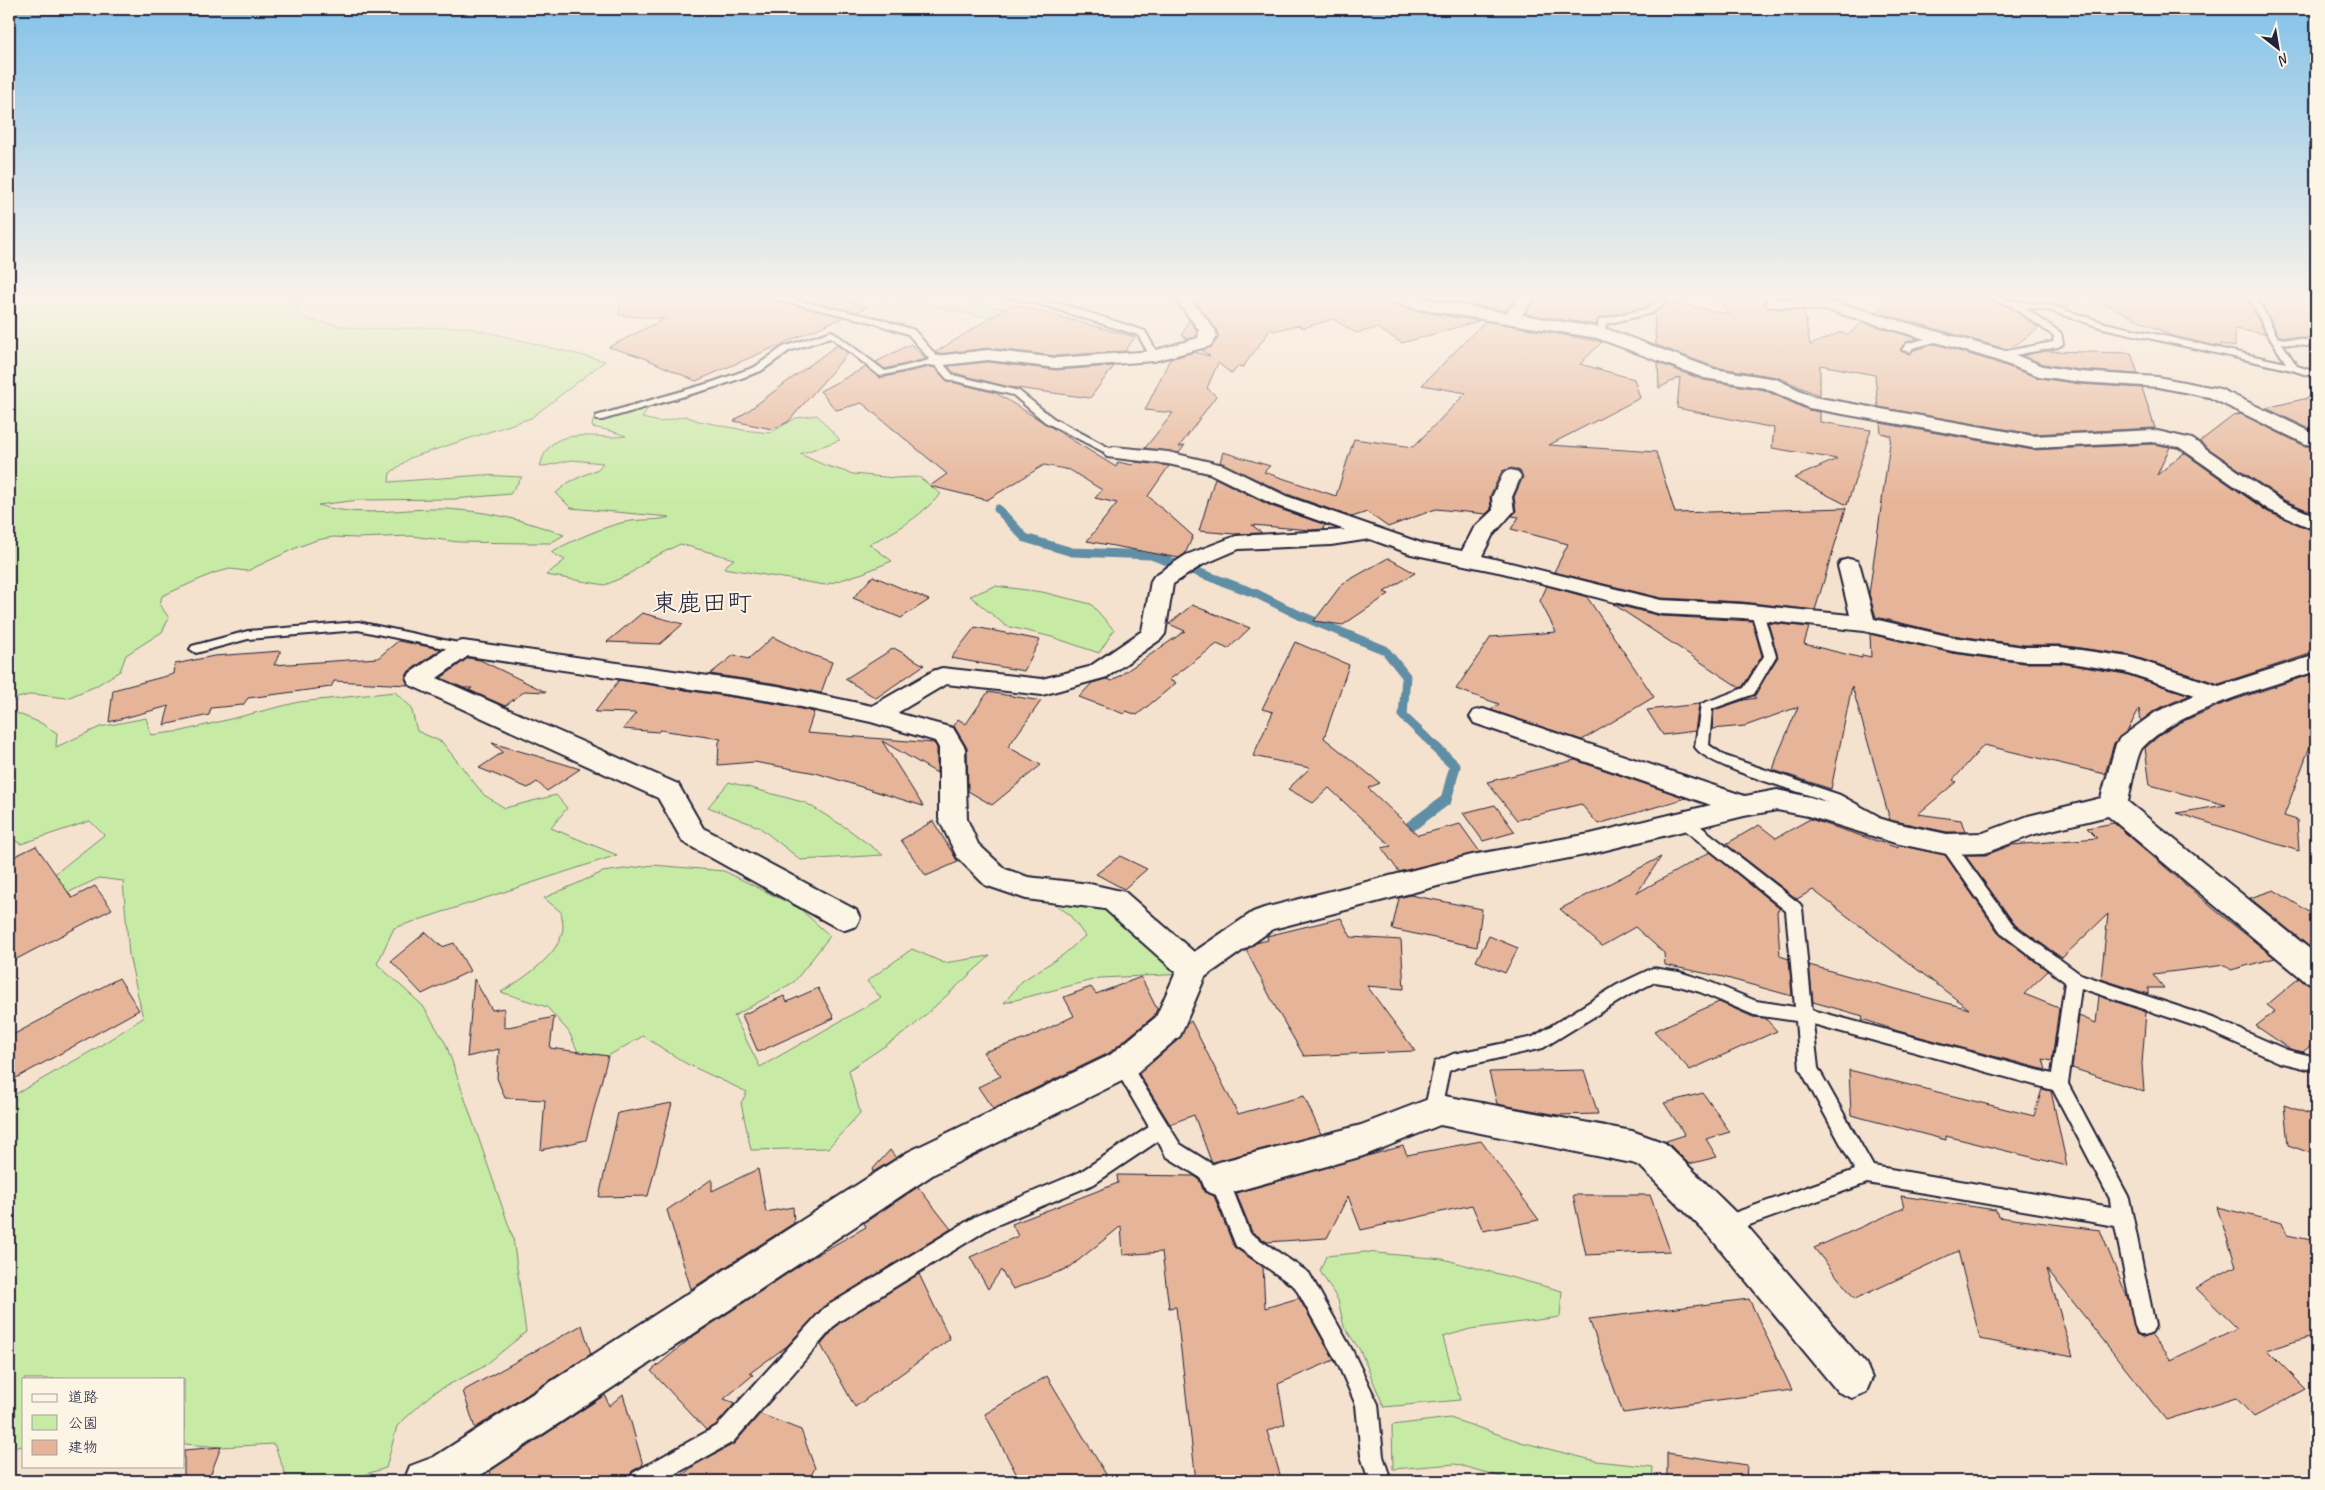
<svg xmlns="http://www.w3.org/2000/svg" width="2325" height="1490" viewBox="0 0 2325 1490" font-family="Caveat,'Klee One',sans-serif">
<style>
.green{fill:#c7eba5;stroke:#748670}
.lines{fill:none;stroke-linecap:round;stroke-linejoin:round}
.stream-far2{stroke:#618ea5;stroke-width:7}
.stream-far1{stroke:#618ea5;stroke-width:9}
.stream{stroke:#618ea5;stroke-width:11}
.building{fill:#e6b498;stroke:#22223b}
.lane-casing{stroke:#22223b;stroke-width:4}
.street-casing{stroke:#22223b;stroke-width:4}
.lane{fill:#fcf5e5;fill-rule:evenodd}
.street{fill:#fcf5e5;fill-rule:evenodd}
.labels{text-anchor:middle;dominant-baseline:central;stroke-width:4;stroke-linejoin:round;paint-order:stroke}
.neighbourhood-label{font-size:25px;fill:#22223b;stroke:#fcf5e5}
</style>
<rect width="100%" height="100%" fill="#f5e2ce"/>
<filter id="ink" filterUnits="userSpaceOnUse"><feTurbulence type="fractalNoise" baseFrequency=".02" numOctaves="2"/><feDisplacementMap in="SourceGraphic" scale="10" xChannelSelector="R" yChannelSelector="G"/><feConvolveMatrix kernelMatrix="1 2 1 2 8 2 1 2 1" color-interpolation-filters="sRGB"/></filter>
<g filter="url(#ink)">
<g class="green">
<path d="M9,295H319L294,302L305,319L358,329L466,327L605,361L531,418L410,458L390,473L389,482L482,475L522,477L510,494L454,499L359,500L318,505C367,520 411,505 459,510C496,513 530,522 564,535L550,543H527L459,542L411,536L357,538L333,537L317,540L298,547L247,571L230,569L214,573L162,596L160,605L169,618L162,632L126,655L120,671L94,687L67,698L32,694L14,699L9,708Z"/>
<path d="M875,295H946L1040,318L1031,326Z"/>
<path d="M650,405L642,418L660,422L685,416L699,421L743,430L770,433L796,418L817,415L840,440L800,454L824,465L853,474L895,478L919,477L941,494C916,519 901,529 869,544L892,561L863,573L825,585L723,568L734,559L680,544L650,559L628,575L605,585L546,575L565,560L551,552C572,541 608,524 631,521C645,519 656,521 670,517L571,508L556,493L569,482L598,469L603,463L572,460L540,467C550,421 594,441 626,436L611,431L592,427L593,419Z"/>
<path d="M995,586L1042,592L1091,604L1114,630L1099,653L1052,637L1006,626L970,596Z"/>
<path d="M395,692L411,707L417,731L442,742L484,795L505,808L556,795L567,808L551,828L617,855L394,928L377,964L423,1006L446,1044L513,1238L526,1332L483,1367L433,1393L397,1426L386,1468L343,1481H288L274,1444L221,1447L184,1444V1379H24V1446L9,1448V1098L95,1049L143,1018L129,955L123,881L99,878L9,920V898L56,873L104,835L90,821L21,844L9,837V710L41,723L57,733L56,747L100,727L146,718L151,735L182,731L299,702Z"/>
<path d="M729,782L806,803L848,829L883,855L801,860L759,827L708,807Z"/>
<path d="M653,865L724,871L799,908L830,936L794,982L734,1016L760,1067L881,998L867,981L912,949L944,963L990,956L910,1029L849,1070L860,1113L828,1148L751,1150L741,1103L747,1092L687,1064L643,1036L608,1056L578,1052L569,1032L547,1007L501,992C522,980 561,954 563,928C563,923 562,917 561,912L544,898L603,872Z"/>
<path d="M1044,897L1108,909L1186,974L1100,978L1004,1003L1022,981L1063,955L1085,936L1069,914Z"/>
<path d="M1365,1252L1443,1259L1562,1291L1560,1317L1470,1329L1443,1337L1460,1400L1384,1407L1360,1350L1344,1327L1338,1300L1320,1271L1326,1256Z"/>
<path d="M1450,1418L1521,1442L1596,1461L1653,1467L1652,1481H1516L1455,1464L1393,1469L1392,1425Z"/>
</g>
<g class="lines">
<g class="stream-far2">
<path d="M1412,295C1472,312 1535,314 1596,328"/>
<path d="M1657,348L1668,352L1689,353"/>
</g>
<path class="stream-far1" d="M998,509L1025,538L1072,552L1151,555L1257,594L1299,615L1385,650L1406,676L1403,716L1438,749"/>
<path class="stream" d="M1400,834L1446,800L1455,766L1436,748"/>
</g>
<g class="building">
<path d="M620,295H756L844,317L696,381L642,357L609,347L664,319L619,315Z"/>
<path d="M782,295H829L868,307L857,312Z"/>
<path d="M1214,295H1227L1237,302L1263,295H1377L1380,300L1413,310L1479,321L1402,343L1377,328L1356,333L1333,319L1303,328L1298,325L1274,331L1271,329L1243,367L1238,366L1232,374L1218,363L1207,388L1216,396L1179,447L1185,445L1179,453L1145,448L1173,413L1145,410L1170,359L1194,352L1210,356L1201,350L1211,347L1218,338L1216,329L1197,304L1200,298Z"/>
<path d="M1415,295H1519L1505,311Z"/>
<path d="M1539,295H1651L1636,309L1599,318L1596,325L1525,314Z"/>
<path d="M1713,295H1761L1768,308L1804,311L1810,345L1842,332L1848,335L1863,322L1918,339L1906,342L1900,349L1902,352L1910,354L1914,350L1935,344L1992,361L2039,378L2080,384L2142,388L2155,428L2033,434L1878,407L1875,375L1820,365V396L1777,377L1714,367L1656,345L1654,313L1668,302L1729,314Z"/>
<path d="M1896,295H1977L2010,308L2039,328L2011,348L2006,349L1876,312Z"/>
<path d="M1999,295H2083L2065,308L2049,303L2012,299Z"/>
<path d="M2086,295H2245L2266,334L2235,329V347L2221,344L2220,347L2172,336Z"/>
<path d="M2257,295L2316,296V339L2279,336Z"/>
<path d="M1011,305H1016L1135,337L1125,351L1056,356L988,348L937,354L936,352Z"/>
<path d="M1189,320L1197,331L1196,337L1187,339L1182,335Z"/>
<path d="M1485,321L1602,342L1580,364L1634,379L1640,398L1549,445L1656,452L1675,513L1846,508L1815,610L1742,602L1661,598L1554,572L1568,544L1511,529L1519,517L1512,516L1516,511L1514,497L1523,477L1520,471L1512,468L1502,471L1490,496L1491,509L1486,514L1436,509L1388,527L1367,512L1352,517L1287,494L1220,462L1223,452L1270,466L1264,472L1336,496L1354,439L1413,447L1466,393L1422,385Z"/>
<path d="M911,344L926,359L885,369L876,362Z"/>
<path d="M837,345L848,353L788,422L772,429L734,421Z"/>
<path d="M2044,351L2131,353L2138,374L2080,370L2044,364L2022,356Z"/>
<path d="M988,362L1056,370L1114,366L1090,398L1009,387L954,373L948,366Z"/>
<path d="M1658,363L1703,380L1764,390L1808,410L1820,412V422L1871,430L1847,505L1794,478L1837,459L1772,448L1774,428L1677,408L1680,377L1659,388Z"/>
<path d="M866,367L880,378L930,367L935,368L947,381L996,393L1116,467L1118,462L1132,465L1135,462L1169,466L1148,496L1193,536L1185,554L1179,558L1087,541L1117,503L1095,498L1102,490L1070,470L1044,465L987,500L930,486L947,474L862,403L836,410L820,391Z"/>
<path d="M2316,396V432L2266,408Z"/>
<path d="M2241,414L2305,446L2316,447V514L2284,500L2199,442L2233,416Z"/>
<path d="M1880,423L2033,450L2153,444L2170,447L2157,475L2184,453L2268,512L2316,532V652L2219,684L2129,655L2060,645H2024L1952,635L1876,617L1869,594L1891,436L1881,433Z"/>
<path d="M1215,478L1271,506L1326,525L1324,526L1323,529L1310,530L1252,525L1262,533L1235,534L1199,531Z"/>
<path d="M1388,558L1415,573L1384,592L1389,594L1343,625L1314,621L1342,584Z"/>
<path d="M873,576L929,600L901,618L853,598Z"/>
<path d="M1547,586L1587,597L1654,697L1582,740L1491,710L1499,704L1456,689L1491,637L1556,632L1540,601Z"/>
<path d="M1613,604L1661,616L1752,621L1762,656L1743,686L1740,688Z"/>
<path d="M1192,605L1250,628L1228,649L1217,644L1169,680L1176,683L1137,715L1126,711L1124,714L1079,697L1092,683L1106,679L1112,681L1185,631L1169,624Z"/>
<path d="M642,613L683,624L660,644L607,642Z"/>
<path d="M1768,623L1809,627L1804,644L1862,658V655L1871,657L1870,634L1952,653L2024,663H2060L2125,674L2190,695L2155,710L2141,721L2139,709L2128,730L2114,743L2105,774L1984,745L1953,780L1956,782L1918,814L1961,820L1965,832H1947L1890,820L1852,686L1831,789L1773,770L1778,754L1798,707L1745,726L1712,729L1714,710L1744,700L1756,698L1753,696L1778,657Z"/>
<path d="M975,627L1040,640L1024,671L951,658Z"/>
<path d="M773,637L801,651L832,662L821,693L778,684L710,674L734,655L748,659Z"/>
<path d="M398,641L441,649L409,671L405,678L408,685L334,681L331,687L248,698L243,705L211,708L209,715L164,725L169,706L109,722L113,690L174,674L175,664L214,656L281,651L274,665L378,658Z"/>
<path d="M1295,642L1349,665L1324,738L1380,783L1368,788L1418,835L1460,824L1480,852L1399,872L1382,848L1391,846L1329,788L1313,803L1288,789L1310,768L1253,756L1273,712L1262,709Z"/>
<path d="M894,648L924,665L876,698L845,679Z"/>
<path d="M468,658L480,660L546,692L525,691L505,706L469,690L472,688H463L441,678Z"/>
<path d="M2309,675L2316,680V730L2284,816L2297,820L2299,851L2177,813L2226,805L2150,785L2145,748L2160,735L2179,723L2225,703Z"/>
<path d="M619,680L778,704L814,712L807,733L934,743L937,748V773L882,741L923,806L816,773L754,762L718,765L719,742L721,739L660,730L658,732L623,729L636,713L595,712Z"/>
<path d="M988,692L1041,701L1008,747L1041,765L992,805L968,791L967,748L954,726L958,719L966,724Z"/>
<path d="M1699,704L1695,731L1663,735L1647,710Z"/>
<path d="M492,743L561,763L580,769L547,791L537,782L528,788L479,768L503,752Z"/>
<path d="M1575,760L1686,798L1598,824L1581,804L1517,820L1487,782Z"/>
<path d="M1495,805L1515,832L1483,841L1463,813Z"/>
<path d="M1810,819L1898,848V845L1945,855L2000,935L2048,971L2024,994L2059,1008L2052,1061L2043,1059L2046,1070L1898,1031L1862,1019L1863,1016L1813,1002L1809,965L1969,1009L1813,890L1797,899L1726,844L1759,825L1776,838Z"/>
<path d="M933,821L958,862L926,876L901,840Z"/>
<path d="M2114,823L2215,910L2275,958L2231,970L2225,965L2153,974L2164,988H2148V994L2101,979L2108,914L2062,958L2015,925L1965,855H1986L2012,845L2097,838L2087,828Z"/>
<path d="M36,846L72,898L95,886L112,909L9,963V859Z"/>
<path d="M1710,852L1780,909L1777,911L1780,956L1789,959L1792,996L1723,977L1665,965L1664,953L1635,927L1602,946L1560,909L1661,857L1637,893Z"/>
<path d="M1120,856L1147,869L1124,889L1096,874Z"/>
<path d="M2274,890L2316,916V947L2311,948L2250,898Z"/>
<path d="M1410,895L1482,909L1477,947L1392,929L1399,898Z"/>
<path d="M1341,918L1351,937L1401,940L1404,989L1367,986L1415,1051L1304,1056L1277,1010L1246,950L1256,943L1268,940L1267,936Z"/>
<path d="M426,932L442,947L454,943L470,971L422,994L391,961Z"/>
<path d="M1489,936L1518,948L1505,973L1476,961Z"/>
<path d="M1141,977L1157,1009L1154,1016L1109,1053L993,1109L978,1087L1001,1076L983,1052L1026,1039L1074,1016L1064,997L1091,987L1096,994Z"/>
<path d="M119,978L139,1010L9,1082V1037Z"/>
<path d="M2299,978L2305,983L2316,986V1041L2303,1052L2290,1049L2256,1026L2275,1011L2267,1005Z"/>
<path d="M474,979L492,1010L504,1008V1028L554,1017L550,1048L608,1056L586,1140L541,1150L545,1100L505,1098L497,1078L499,1049L467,1057Z"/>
<path d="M818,988L834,1018L758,1052L742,1015L784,996L787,1002Z"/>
<path d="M2099,996L2146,1012L2142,1064L2144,1092L2072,1068L2079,1016L2096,1023Z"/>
<path d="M1719,1002L1753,1017L1765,1018L1777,1031L1690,1070L1654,1031Z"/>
<path d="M1191,1021L1238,1114L1304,1096L1321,1134L1213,1162L1211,1161L1194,1115L1170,1124L1139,1074L1181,1037L1187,1024Z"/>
<path d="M1584,1070L1598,1114L1558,1115L1497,1104L1489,1072Z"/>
<path d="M1849,1070L2034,1116L2042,1089L2051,1091L2067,1166L1946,1136V1140L1851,1115Z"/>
<path d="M1703,1093L1730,1132L1706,1139L1717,1157L1689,1164L1666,1141L1685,1135L1664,1103Z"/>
<path d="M672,1103L648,1196L599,1197L618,1113Z"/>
<path d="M2284,1105L2316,1116V1155L2288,1145Z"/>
<path d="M1481,1141L1539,1220L1483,1231L1472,1205L1361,1230L1348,1196L1327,1238L1267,1242L1252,1232L1236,1193L1403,1146L1407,1155Z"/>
<path d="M890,1150L896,1158L873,1172L872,1170Z"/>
<path d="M758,1169L766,1212L793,1207L794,1223L691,1289L667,1210L712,1179V1191Z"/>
<path d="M1117,1175L1194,1176L1199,1179L1204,1192L1214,1196L1234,1247L1263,1267L1265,1308L1299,1298L1334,1360L1278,1384L1285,1424L1267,1431L1282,1481H1196L1176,1307L1169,1308L1162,1252L1123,1255L1121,1226L1069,1268L1013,1289L1001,1270L988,1289L970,1257L1018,1236L1012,1224L1118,1183Z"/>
<path d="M918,1187L951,1229L823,1307L787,1346L750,1373L753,1375L724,1399L735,1403L716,1425L706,1430L651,1371L692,1337L811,1258L866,1227L864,1223Z"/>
<path d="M1573,1195H1650L1670,1251L1586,1255Z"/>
<path d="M1901,1196L1996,1210L1998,1217L2100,1230L2128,1299L2136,1334L2144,1338L2151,1335L2171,1360L2237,1328L2196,1288L2236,1266L2217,1207L2282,1223L2287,1235L2316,1241V1335L2267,1350L2306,1389L2254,1417L2236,1398L2166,1420L2047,1269L2073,1357L1980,1339L1958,1251L1855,1299L1814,1248L1904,1208Z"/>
<path d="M919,1274L950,1339L855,1407L821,1345L839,1323Z"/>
<path d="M1749,1299L1792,1390L1623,1413L1589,1319Z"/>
<path d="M582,1325L591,1354L475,1428L463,1391Z"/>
<path d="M1047,1376L1110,1481H1020L985,1414Z"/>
<path d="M623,1394L643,1465L632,1471L628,1481H493L490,1471L605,1395L609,1406Z"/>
<path d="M760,1414L801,1430L815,1468L808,1481H675L696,1464L734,1444Z"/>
<path d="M221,1447L208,1481H184V1450Z"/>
<path d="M1667,1453L1747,1465L1746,1481H1667Z"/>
</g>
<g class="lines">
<defs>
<g id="lane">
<path d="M758,295H773L876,318L914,330L953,375L1019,391L1053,418L1119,453L1118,455H1110L1045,422L1013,395L947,379L934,364L880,376L831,337L789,351L761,371L719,386L602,420H596V416L713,382L755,367L783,347L832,331L885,371L930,360L908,334L871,322Z"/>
<path d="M999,295C1048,295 1098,317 1145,331L1159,356L1151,358L1138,335L1039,304Z"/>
<path d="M1658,295H1666L1667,301L1652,313L1606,324L1604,335L1597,333L1599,320L1646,309L1659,300Z"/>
<path d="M1763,295H1772L1778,303L1771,305Z"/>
<path d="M1979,295H1992L2012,301L2049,305L2105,323L2286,363L2271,340L2247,295H2255L2278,338L2316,341V347L2282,343L2297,366L2316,372V378L2292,370L2103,328L2048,310L2024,307L2061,333L2063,344L2058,347L1999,358L1996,357V353L2053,342L2054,336L2011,306Z"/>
<path d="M1939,335L1942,336V340L1913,348L1910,352L1902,350L1906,344Z"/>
<path d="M1757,608L1763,612L1776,656L1754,694L1712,709L1709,745L1725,756L1840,795L1878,816L1880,820L1878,824C1867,827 1830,802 1815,797C1791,789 1707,766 1695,747L1701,704L1744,688L1764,656L1751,612Z"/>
<path d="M358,622L463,644L469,648L463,652L358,630L248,639L196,653L190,649L192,646L248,631Z"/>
<path d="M1685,817L1690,818L1800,904L1802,908L1812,1010L2052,1074L2065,982L2002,934L1942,848L1940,844L1942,840H1952L2014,926L2080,974L2216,1019L2287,1050L2316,1057V1071L2279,1062L2204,1029L2081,988L2068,1084L2129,1198L2155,1326L2152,1333L2145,1336L2138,1333L2135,1326L2115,1226L1867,1183L1724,1234L1717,1231L1714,1225L1717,1219L1855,1170L1800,1069L1796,1021L1754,1015L1700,992L1679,986L1655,982L1629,995L1543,1048L1456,1068L1449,1071L1439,1118L1433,1120L1427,1118L1424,1112L1435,1062L1453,1054L1533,1037L1617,985L1653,968L1679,972L1705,980L1756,1001L1795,1007L1786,911L1680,826L1678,822L1680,818ZM1813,1024L2053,1090L2110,1199L2111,1207L1873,1166L1818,1068Z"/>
<path d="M1122,1058L1128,1060L1180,1144L1226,1173L1250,1233L1309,1273L1352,1350L1378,1404L1383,1456L1391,1481H1369L1361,1456L1356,1405L1338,1364L1295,1287L1236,1246L1212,1185L1166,1156L1158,1141L1094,1184L990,1228L838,1322L733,1442L663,1481H630L633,1473L717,1426L824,1308L976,1216L1080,1172L1149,1127L1113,1065L1116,1060Z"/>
</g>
<g id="street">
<path d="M1172,295H1188L1215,330L1217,337L1210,346L1154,361L1056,368L988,360L936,366L930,365L927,361L930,357L936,356L988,350L1056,358L1153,351L1198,338L1199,330Z"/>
<path d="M1379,295H1404L1506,313L1521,295H1537L1522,315L1607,329L1714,369L1776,379L1814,397L2033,436L2153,430L2192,439L2283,502L2316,516V530L2269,510L2179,447L2153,442L2033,448L1809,408L1765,388L1704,378L1597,338L1414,308L1381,298Z"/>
<path d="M1774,298L1838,303L2005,351L2043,366L2080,372L2158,377L2220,389L2316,434V445L2306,444L2209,397L2158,387L2080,382L2039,376L1993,359L1831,311L1768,306L1766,303L1768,300Z"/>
<path d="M1114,447L1168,452L1223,465L1286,496L1424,544L1462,551L1474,528L1493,510L1492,497L1504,472L1511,470L1518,472L1521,476L1512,497L1514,511L1492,536L1482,556L1661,600L1742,604L1850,615L1838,566L1841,561L1849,559L1857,561L1860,566L1874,619L1952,637L2024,647H2060L2129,657L2219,686L2316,655V671C2267,687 2178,710 2143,747C2137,752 2130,792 2128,802L2316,954V984L2305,981L2108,816L2035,834L1985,853L1947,854L1895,843L1808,816L1777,810L1744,816L1590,854L1472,877L1273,929L1205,977L1180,1036L1134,1075L934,1174L472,1481H404L410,1466L434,1457L908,1152L1110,1055L1156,1017L1176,972L1105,909L1026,899L985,885L957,857L939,819V748L935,741L871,722L778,702L468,656L437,678L678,784L703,828L856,910L860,918L856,926L845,930L834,926L683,842L658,798L410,685L407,679L410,673L454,643L463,641L778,686L872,706L933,671L942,668L1042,679L1089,667L1142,631L1151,581L1154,576L1186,555L1236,536L1345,530L1272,504L1209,473L1168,464L1107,457L1104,453L1107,449ZM1370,539L1411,554L1503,573L1661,614L1742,618L1864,631L1952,651L2024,661H2060L2125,672L2195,695L2156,712L2120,738L2116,744L2101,798L2028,816L1983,833L1947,834L1895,823L1810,797L1777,790L1745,796L1483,709L1474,711L1470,717L1474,723L1711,805L1590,834L1472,855L1264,908L1253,912L1194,952L1125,892L1090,884L1028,877L1005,869L978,844L967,819L965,748L953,728L897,713L946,684L1042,695L1107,677L1161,639L1165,634L1173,584L1202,565L1239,549L1331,545Z"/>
<path d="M1439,1095L1632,1131L1665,1143L1736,1213L1866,1364L1872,1378L1866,1392L1852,1398L1838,1392L1710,1237L1640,1166L1632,1163L1440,1125L1363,1156L1219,1196L1206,1191L1201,1179L1206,1167L1219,1162L1361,1125Z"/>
</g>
</defs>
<use href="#lane" class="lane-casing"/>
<use href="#street" class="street-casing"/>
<use href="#lane" class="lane"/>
<use href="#street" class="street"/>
</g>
</g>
<linearGradient id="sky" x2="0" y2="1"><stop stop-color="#83c2e9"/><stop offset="0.59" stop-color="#faf2e9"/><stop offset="1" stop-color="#faf2e9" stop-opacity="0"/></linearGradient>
<rect width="2325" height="504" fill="url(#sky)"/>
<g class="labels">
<g class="neighbourhood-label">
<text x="702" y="603">東鹿田町</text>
</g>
</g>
<rect width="2325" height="1490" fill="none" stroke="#fcf5e5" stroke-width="30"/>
<rect x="15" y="15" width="2295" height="1460" fill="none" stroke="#22223b" stroke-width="2" filter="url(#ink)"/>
<rect x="22" y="1378" width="162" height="90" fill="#fcf5e5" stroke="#a5a1a1"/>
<rect x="32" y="1394" width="25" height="8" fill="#fcf5e5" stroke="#a5a1a1"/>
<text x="68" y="1402" font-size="15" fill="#22223b">道路</text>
<rect x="32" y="1415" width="25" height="15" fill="#c7eba5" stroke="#a5a1a1"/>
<text x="68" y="1428" font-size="15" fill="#22223b">公園</text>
<rect x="32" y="1440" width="25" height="15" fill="#e6b498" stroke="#a5a1a1"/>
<text x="68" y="1452" font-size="15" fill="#22223b">建物</text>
<g transform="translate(2278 48) rotate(149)" stroke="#fcf5e5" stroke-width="4" paint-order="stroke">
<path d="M0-4L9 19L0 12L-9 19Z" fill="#22223b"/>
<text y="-8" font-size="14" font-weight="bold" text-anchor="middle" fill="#22223b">N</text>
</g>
</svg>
